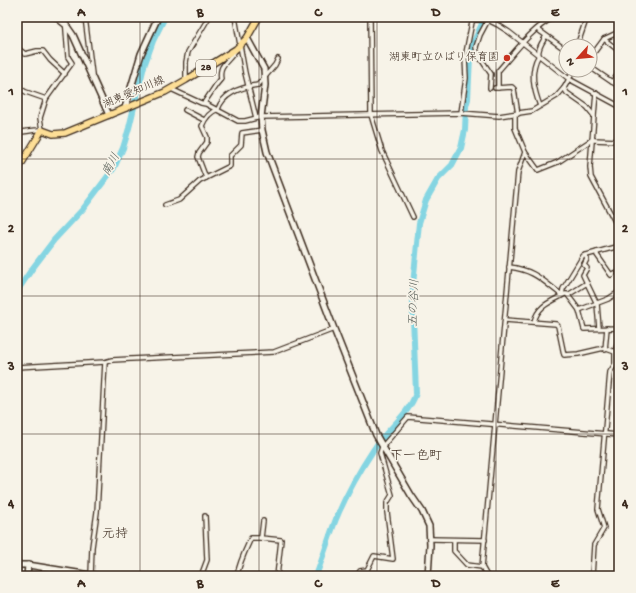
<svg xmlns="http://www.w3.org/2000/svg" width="636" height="593" viewBox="0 0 636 593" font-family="'Gochi Hand','Klee One',sans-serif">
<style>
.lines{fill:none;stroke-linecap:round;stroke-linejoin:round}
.stream{stroke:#679194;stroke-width:1}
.river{stroke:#85d5e2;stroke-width:6}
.street-casing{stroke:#3b2a1e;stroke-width:6}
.secondary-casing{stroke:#3b2a1e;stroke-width:8}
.primary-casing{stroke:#3b2a1e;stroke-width:8}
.street{stroke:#f7f3e8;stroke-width:3.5}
.secondary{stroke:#f7f3e8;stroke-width:5}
.primary{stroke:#fdde96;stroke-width:5.5}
.grid{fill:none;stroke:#3b2a1e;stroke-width:1;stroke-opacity:0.55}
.poi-dot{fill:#c8321e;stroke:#f7f3e8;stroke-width:1.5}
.labels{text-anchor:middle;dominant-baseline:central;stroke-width:3.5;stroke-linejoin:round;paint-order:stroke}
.shield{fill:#f7f3e8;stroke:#73665b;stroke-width:1}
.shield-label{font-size:10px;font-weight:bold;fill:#3b2a1e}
.poi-label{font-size:11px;fill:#3b2a1e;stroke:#f7f3e8;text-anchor:end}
.street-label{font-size:11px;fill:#3b2a1e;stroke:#f7f3e8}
.water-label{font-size:12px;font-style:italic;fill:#4e554f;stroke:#f7f3e8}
.quarter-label{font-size:13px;fill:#3b2a1e;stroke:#f7f3e8}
.neatline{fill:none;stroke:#3b2a1e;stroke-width:1.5}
.grid-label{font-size:13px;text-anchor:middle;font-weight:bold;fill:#3b2a1e}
</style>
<rect width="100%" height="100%" fill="#f7f3e8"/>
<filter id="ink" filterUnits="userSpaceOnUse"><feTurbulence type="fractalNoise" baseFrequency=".025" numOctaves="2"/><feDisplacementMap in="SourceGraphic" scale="8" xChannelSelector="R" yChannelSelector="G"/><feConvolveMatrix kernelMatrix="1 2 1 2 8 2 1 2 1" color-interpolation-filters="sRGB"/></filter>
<g filter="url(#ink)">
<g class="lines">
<path class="stream" d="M157,25L160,29"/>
<g class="river">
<path d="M17,291L32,269L54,240L83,209L114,168L123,148L129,128L144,66L153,41L165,17"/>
<path d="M316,576C323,557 329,537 336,519C346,495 360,470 374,449C386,430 409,415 416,393L413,317V285L419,223L426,200L438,179L452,165L461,148L465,130L466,106L468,99L470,56L473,44L485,17"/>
</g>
<defs>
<g id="street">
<path d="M85,17L92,74"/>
<path d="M235,17L245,73L256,118"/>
<path d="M370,17L371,115L382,151L413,217"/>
<path d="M474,20H488L498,25L509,32L569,79L619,106"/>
<path d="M488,20L480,35L476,47L477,53L491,74L490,88"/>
<path d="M537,29L566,50"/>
<path d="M604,39L619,51"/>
<path d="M577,46L587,17"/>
<path d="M17,48L25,54L37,51H43L50,60L65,74"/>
<path d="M590,58L604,39L619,32"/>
<path d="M590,67L612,82L619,73"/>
<path d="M574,70L564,88L567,93L587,107L594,116L590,167L591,177L619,229"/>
<path d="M186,80V62L188,52L209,17"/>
<path d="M612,82L619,86"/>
<path d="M17,87L26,92L46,99"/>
<path d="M495,88L512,87L514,89L518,114"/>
<path d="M498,88V71C515,52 531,29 554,17"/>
<path d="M171,89L201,103L206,104L238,121H245L261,117L461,113L499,116L532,111L557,96L564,88"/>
<path d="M204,103L216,85L221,79C218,63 230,62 236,49"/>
<path d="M540,106C534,90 529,71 539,55C537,49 543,41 546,36"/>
<path d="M185,110L204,120"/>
<path d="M461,113L466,78L465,58L473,17"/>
<path d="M594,116L596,93"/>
<path d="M17,132C25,133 33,129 42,130L40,118L46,99L72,63L68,57L65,17"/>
<path d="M593,140L619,141"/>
<path d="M525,152L538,170L558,162L593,139"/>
<path d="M206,178L198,157L199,153L207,142V137L202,126C205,118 210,112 218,109C224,92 242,87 258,85L275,65L278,59"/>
<path d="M165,205L179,200L200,181L230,166V156L241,145L242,133L262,130"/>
<path d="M597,252V255L611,275L614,273"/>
<path d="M585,255L587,259L584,265L587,268L583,275L597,304L599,328"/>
<path d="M509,267C535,270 543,281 562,295"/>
<path d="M562,295L563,289L583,256L619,246"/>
<path d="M568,295L587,283"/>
<path d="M579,310L608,299L619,292"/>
<path d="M505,320L556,324L558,326L564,355L578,354L604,348L615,352V364L610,372L598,509L604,528L594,545L592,576"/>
<path d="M534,322C538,305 551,302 565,294H567L579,310L584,329L619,328"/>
<path d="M605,350L607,328"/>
<path d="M615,352L619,338"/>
<path d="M17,367L105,362L112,360L131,359L274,352L334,329"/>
<path d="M263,521L261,538L281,540L277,576"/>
<path d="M430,539L485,540"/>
<path d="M454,540V551L467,565L482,567"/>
<path d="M91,575L92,547L97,512L105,362"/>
<path d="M201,576L207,560L205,516"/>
<path d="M237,576C239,563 245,551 251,538H261"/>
<path d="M357,576L360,571L367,570L374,556L393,559L387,512V503L392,495L380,453L382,447L408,417L619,435"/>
<path d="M487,576L482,567L518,172L525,152L515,128V114"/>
</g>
<g id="secondary">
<path d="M56,17L66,25L73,35L109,115"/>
<path d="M247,38L264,69L265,85L261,117L262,130L267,152L334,329L376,435L411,495L422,511L429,526L430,545L428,576"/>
<path d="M125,108L141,54L158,17"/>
<path d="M17,565H28L96,576"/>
<path d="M27,576L28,565"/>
</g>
<path id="primary" d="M17,171L42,130L53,134L65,133L165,92L186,80L236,49L247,38L259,17"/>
</defs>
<use href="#street" class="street-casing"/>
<use href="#secondary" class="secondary-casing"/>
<use href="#primary" class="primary-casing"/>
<use href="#street" class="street"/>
<use href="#secondary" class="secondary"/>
<use href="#primary" class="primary"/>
</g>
</g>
<path class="grid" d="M140,17V576M259,17V576M377,17V576M496,17V576M17,159H619M17,296H619M17,434H619"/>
<circle class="poi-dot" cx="507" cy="58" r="4"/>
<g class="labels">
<rect class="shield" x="196" y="60" width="20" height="16" rx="3"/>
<g class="shield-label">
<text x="206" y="68">28</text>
</g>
<g class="poi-label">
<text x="499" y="58">湖東町立ひばり保育園</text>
</g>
<g class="street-label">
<text transform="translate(134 93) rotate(-23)">湖東愛知川線</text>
</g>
<g class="water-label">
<text transform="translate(112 165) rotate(-61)">南川</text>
<text transform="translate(415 303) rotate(-88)">五の谷川</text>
</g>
<g class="quarter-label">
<text x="416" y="456">下一色町</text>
<text x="115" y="534">元持</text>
</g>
</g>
<rect width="636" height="593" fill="none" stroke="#f7f3e8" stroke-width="44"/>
<g transform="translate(578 58) rotate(243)"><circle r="19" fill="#f7f3e8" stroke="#aca397"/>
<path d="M0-3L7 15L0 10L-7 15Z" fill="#c8321e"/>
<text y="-6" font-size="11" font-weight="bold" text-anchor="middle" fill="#3b2a1e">N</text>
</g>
<rect x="22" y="22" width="592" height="549" class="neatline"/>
<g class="grid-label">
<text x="81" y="16">A</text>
<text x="200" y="16">B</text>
<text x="318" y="16">C</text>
<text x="436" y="16">D</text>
<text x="555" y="16">E</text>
<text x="11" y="95">1</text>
<text x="625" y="95">1</text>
<text x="11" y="232">2</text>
<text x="625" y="232">2</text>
<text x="11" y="370">3</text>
<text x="625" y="370">3</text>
<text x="11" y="507">4</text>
<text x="625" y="507">4</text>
<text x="81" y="587">A</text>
<text x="200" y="587">B</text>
<text x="318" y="587">C</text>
<text x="436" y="587">D</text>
<text x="555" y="587">E</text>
</g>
</svg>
